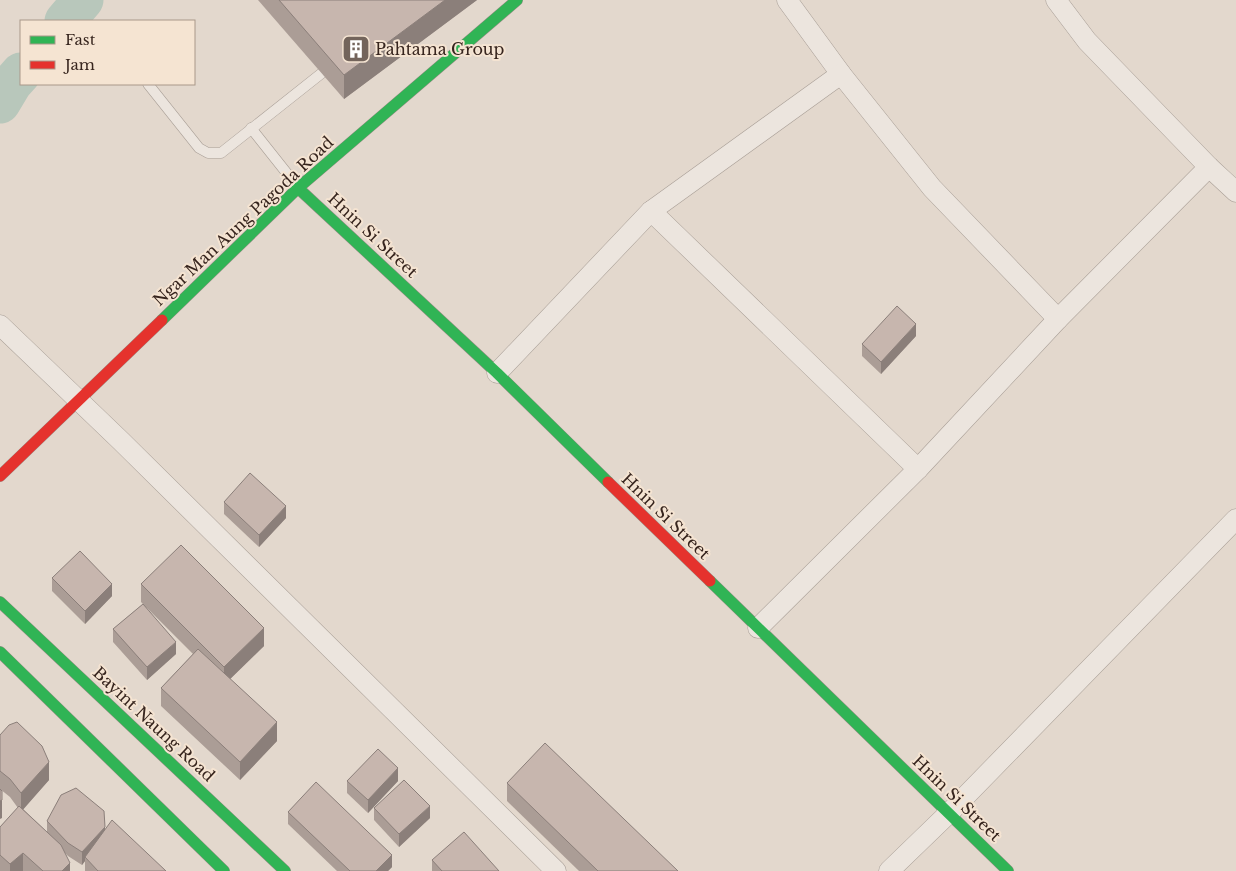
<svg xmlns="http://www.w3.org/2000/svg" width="1236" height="871" viewBox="0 0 1236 871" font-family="'Libre Baskerville',serif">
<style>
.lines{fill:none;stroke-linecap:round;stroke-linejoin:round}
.river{stroke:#b8c7bb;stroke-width:41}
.lane-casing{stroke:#a89e96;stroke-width:11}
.street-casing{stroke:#a89e96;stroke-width:21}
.fast-casing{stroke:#988d86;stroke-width:12}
.jam-casing{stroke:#988d86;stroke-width:12}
.lane{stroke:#ece5de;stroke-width:10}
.street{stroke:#ece5de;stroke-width:20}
.fast{stroke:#30b455;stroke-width:11}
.jam{stroke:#e5322d;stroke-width:11}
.wall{fill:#ab9d96}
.shaded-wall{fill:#8b7f7a}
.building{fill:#c7b6ae;stroke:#8b7f7a}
.labels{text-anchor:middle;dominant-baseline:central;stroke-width:4;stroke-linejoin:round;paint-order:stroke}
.poi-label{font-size:16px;fill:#37251e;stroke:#f5e4d2;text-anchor:start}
.street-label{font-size:16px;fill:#37251e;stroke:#f5e4d2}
</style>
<rect width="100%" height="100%" fill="#e3d8cd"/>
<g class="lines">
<g class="river">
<path d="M65,21L83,0"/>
<path d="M0,103L12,83L21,73"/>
</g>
<defs>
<g id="lane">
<path d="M148,84L199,148L208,153H221L332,65"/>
<path d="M251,128L297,186"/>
</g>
<g id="street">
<path d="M787,0L841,74L932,188L1058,319"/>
<path d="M1056,0L1087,41L1209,167L1236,192"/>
<path d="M651,211L918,469"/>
<path d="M0,325L121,441L556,871"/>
<path d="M497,373L651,211L841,74"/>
<path d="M758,628L918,469L1058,319L1209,167"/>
<path d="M889,871L949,813L1236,519"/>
</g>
<g id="fast">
<path d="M298,188L497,373L608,482"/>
<path d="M162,320L298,188L517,0"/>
<path d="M710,581L1008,871"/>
<path d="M0,602L285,871"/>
<path d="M0,652L224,871"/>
</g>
<g id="jam">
<path d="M0,476L162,320"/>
<path d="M608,482L710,581"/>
</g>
</defs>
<use href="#lane" class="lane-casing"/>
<use href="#street" class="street-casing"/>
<use href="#fast" class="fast-casing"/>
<use href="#jam" class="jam-casing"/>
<use href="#lane" class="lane"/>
<use href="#street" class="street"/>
<use href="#fast" class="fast"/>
<use href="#jam" class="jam"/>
</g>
<g class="wall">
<path d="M258,0H477L344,99Z"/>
<path d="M916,336L881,374L862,356V344Z"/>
<path d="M224,502L286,518L259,547L224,514Z"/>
<path d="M52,578L112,596L85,624L52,591Z"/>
<path d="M141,584L264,646L230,679L277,741L240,780L161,706V688L193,654L146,607L176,654L147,680L113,642V629L143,604L141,602Z"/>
<path d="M0,735L49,780L23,809L47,832V821L105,830L166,871H85V861L82,865L68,856L64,852L70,871H0V827L18,808L10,797L0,789Z"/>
<path d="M347,781H398L368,813L347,793Z"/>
<path d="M507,783L678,871H579L507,801Z"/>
<path d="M374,808L430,818L399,847L374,820Z"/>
<path d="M288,812L392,867L388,871H337L288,824Z"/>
<path d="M432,860L499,871H432Z"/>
</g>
<g class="shaded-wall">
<path d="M445,0H477L344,99V75Z"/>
<path d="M916,324V336L881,374V362Z"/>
<path d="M286,506V518L259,547V535Z"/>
<path d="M112,584V596L85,624V611Z"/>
<path d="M264,628V646L224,685V667Z"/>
<path d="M176,642V654L147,680V667Z"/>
<path d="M277,722V741L240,780V762Z"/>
<path d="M49,762V780L21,812V793Z"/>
<path d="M398,768V781L368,813V800Z"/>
<path d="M2,791V818L0,819V801Z"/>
<path d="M430,806V818L399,847V834Z"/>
<path d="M105,827V840L85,857V861L82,865V852Z"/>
<path d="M23,853V871H10V864Z"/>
<path d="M392,855V867L388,871H376Z"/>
<path d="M70,863V871H62Z"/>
</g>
<g class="building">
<path d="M279,0H445L344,75Z"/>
<path d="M897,306L916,324L881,362L862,344Z"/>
<path d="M250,473L286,506L259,535L224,502Z"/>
<path d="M181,545L264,628L224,667L141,584Z"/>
<path d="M80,551L112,584L85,611L52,578Z"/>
<path d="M143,604L176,642L147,667L113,629Z"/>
<path d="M198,649L277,722L240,762L161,688Z"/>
<path d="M17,722L42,746L49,762L21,793L10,779L0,771V735L9,725Z"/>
<path d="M545,743L678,871H598L507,783Z"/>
<path d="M378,749L398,768L368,800L347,781Z"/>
<path d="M404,780L430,806L399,834L374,808Z"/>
<path d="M316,782L392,855L376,871H350L288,812Z"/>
<path d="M76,788L104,811L105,827L82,852L68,843L47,821L61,795Z"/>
<path d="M0,789L2,791V800L0,801Z"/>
<path d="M19,806L61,845L70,863L62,871H43L23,853L10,864L0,855V827Z"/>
<path d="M112,820L166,871H98L85,857Z"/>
<path d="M464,832L499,871H442L432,860Z"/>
</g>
<defs>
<symbol id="building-square" viewBox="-11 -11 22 22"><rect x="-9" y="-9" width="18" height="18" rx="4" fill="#73645b" stroke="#f5e4d2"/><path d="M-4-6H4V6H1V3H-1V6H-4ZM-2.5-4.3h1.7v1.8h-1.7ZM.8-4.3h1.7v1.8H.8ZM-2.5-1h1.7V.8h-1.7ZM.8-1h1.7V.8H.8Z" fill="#fff"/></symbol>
</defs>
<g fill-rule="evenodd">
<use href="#building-square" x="340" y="33" width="32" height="32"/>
</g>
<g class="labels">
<g class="poi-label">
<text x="375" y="49">Pahtama Group</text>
</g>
<g class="street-label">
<text transform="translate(243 221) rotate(-43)">Ngar Man Aung Pagoda Road</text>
<text transform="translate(373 235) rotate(43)">Hnin Si Street</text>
<text transform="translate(666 516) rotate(44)">Hnin Si Street</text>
<text transform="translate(154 724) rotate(43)">Bayint Naung Road</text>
<text transform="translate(957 798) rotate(44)">Hnin Si Street</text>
</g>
</g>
<rect x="20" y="20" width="175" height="65" fill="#f5e4d2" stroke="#a9988a"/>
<rect x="30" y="36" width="25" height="8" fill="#30b455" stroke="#a9988a"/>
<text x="65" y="45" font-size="15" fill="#37251e">Fast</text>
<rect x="30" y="61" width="25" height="8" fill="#e5322d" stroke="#a9988a"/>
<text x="65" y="70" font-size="15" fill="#37251e">Jam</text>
</svg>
